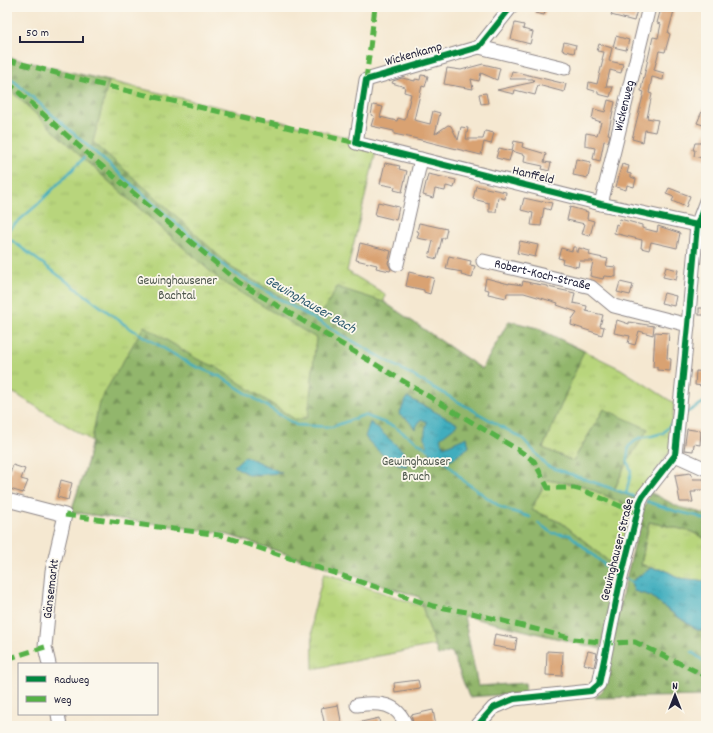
<svg xmlns="http://www.w3.org/2000/svg" width="713" height="733" viewBox="0 0 713 733" font-family="Dekko,sans-serif">
<style>
.grass{fill:url(#grass-tufts);stroke:#6d7c5c}
.forest{fill:url(#forest-firs);stroke:#5a6c54}
.water{fill:url(#water-ripples);stroke:#31687c}
.lines{fill:none;stroke-linecap:round;stroke-linejoin:round}
.stream{stroke:#40adbe;stroke-width:2.5}
.building{fill:#d9a272}
.minor-casing{stroke:#8c8586;stroke-width:15}
.minor{stroke:#fff;stroke-width:13}
.quiet{stroke:#55b146;stroke-width:5;stroke-dasharray:10 5;stroke-linecap:butt}
.cycleway-casing{stroke:#fbf7ec;stroke-width:8}
.cycleway{stroke:#00873e;stroke-width:6}
.labels{text-anchor:middle;dominant-baseline:central;stroke-width:3.5;stroke-linejoin:round;paint-order:stroke}
.street-label{font-size:13px;fill:#22223b;stroke:#fbf7ec}
.park-label{font-size:13px;fill:#4f584e;stroke:#fbf7ec}
.water-label{font-size:14px;font-style:italic;fill:#2e5a6f;stroke:#fbf7ec}
</style>
<defs>
<pattern id="grass-tufts" width="24" height="20" patternUnits="userSpaceOnUse"><rect width="24" height="20" fill="#b8d57c"/><path d="M3 7l-1-3M5 7V3M7 7l1-3M15 17l-1-3M17 17v-4M19 17l1-3" fill="none" stroke="#9eb76c"/></pattern>
<pattern id="forest-firs" width="22" height="20" patternUnits="userSpaceOnUse"><rect width="22" height="20" fill="#92b66c"/><path d="M5 1l3.5 6h-7zM16 11l3.5 6h-7z" fill="#77945a"/></pattern>
<pattern id="water-ripples" width="26" height="14" patternUnits="userSpaceOnUse"><rect width="26" height="14" fill="#40adbe"/><path d="M2 4q2-2 4 0t4 0M15 11q2-2 4 0t4 0" fill="none" stroke="#358c9c"/></pattern>
</defs>
<rect width="100%" height="100%" fill="#fbf7ec"/>
<filter id="ink" filterUnits="userSpaceOnUse"><feTurbulence type="fractalNoise" baseFrequency=".025" numOctaves="2"/><feDisplacementMap in="SourceGraphic" scale="8" xChannelSelector="R" yChannelSelector="G"/><feConvolveMatrix kernelMatrix="1 2 1 2 8 2 1 2 1" color-interpolation-filters="sRGB"/></filter>
<filter id="wash" filterUnits="userSpaceOnUse"><feTurbulence type="fractalNoise" baseFrequency=".012" numOctaves="4" result="noise"/><feDisplacementMap in="SourceGraphic" scale="16" xChannelSelector="R" yChannelSelector="G"/><feGaussianBlur stdDeviation="0.9" result="paint"/><feColorMatrix in="noise" values="0 0 0 0 0 0 0 0 0 0 0 0 0 0 0 0 0 1.4 0 .05"/><feComposite in="paint" operator="in"/></filter>
<g filter="url(#wash)">
<rect width="100%" height="100%" fill="#f5e8d1"/>
<g class="grass">
<path d="M7,60L108,85L109,81L351,138L376,152L347,271L385,294L384,302L482,369L509,321L537,328L621,369L674,403L671,450L636,499L614,491L625,466L604,409L573,461L543,448L564,398L419,597L222,533L71,512L88,460L92,441L14,393L7,395Z"/>
<path d="M547,480L584,486L633,508L617,569L594,549L562,523L532,511L536,500Z"/>
<path d="M649,522L690,531L706,539V581L679,578L665,570L651,568L641,565Z"/>
<path d="M324,573L422,606L435,645L313,669L312,618Z"/>
</g>
<g class="forest">
<path d="M7,57L109,81L93,142L160,201L232,268L319,318L337,287L384,302L482,369L509,321L537,328L584,351L543,448L573,461L604,409L648,429L625,466L614,490L636,499L633,508L584,486L547,480L536,500L532,510L562,523L594,549L617,569L601,649L464,616L478,686L525,683L526,693L469,697L452,652L438,655L419,597L222,533L71,512L88,460L99,402L144,326L197,359L216,367L296,420L308,417L316,338L221,281L79,155L7,87Z"/>
<path d="M650,492L679,507L706,514V539L690,531L649,522L641,564L651,568L631,582L634,591L651,596L664,607L697,630H706V696L595,698L603,690L623,591L643,511Z"/>
</g>
<g class="water">
<path d="M407,397L458,424L440,438L444,447L467,437L469,447L452,459L435,461C426,447 422,438 427,422L421,419L415,429L407,419L399,415Z"/>
<path d="M370,422L403,451L407,467C388,461 378,452 365,437Z"/>
<path d="M245,456L282,473L249,475L234,466Z"/>
<path d="M651,568L665,570L679,578L706,581V630H697L664,607L651,596L634,591L631,582Z"/>
</g>
<g class="lines">
<g class="stream">
<path d="M7,75L229,270L523,439L547,466L636,497"/>
<path d="M7,231L37,205L84,158"/>
<path d="M7,237L128,327L190,364L221,377L296,425L332,427L364,415L393,426L429,450"/>
<path d="M686,413L706,401"/>
<path d="M443,459L464,481L502,508L530,517"/>
<path d="M626,494L631,472L627,459L629,446L639,438L652,436L663,433L673,422"/>
<path d="M646,501L675,511L697,516L706,520"/>
<path d="M538,523L552,533L570,535L607,567L618,575"/>
<path d="M624,578L634,583"/>
<path d="M692,652L706,663"/>
</g>
</g>
<g id="blocks">
<g class="building">
<path d="M536,7L546,9L544,15L535,13Z"/>
<path d="M614,7L624,9L626,7L637,10L634,21L611,15Z"/>
<path d="M663,7H675L668,33L670,34L665,52L659,51L654,70L664,73L663,80L652,77L649,93L652,94L647,118L658,120L655,132L645,130L643,142L632,139L644,92L641,91L642,85L653,37L658,38L661,24L657,23L660,12H662Z"/>
<path d="M515,23L524,25L523,29L533,32L530,44L511,39Z"/>
<path d="M616,36L629,40L626,50L613,47Z"/>
<path d="M564,42L576,45L574,53L562,50Z"/>
<path d="M599,44L612,48L609,61L623,64L621,73L610,70L606,87H613L610,97L598,94V92L588,89L589,82L597,84L603,60H602L604,52L597,51Z"/>
<path d="M483,64L500,68L497,80L481,73L479,81L471,79L473,89L444,84L447,68L461,70Z"/>
<path d="M512,71L566,84L564,92L538,85L535,95L515,90L514,94L497,90L534,82L533,79H510Z"/>
<path d="M421,75L428,76L425,87L422,86L414,120L430,124L433,111L440,113L435,134L448,125L451,126L458,140L461,127L468,128L466,139H483L485,131L494,133L491,144L484,142L481,155L413,138L394,134V131L371,126L374,116L371,115L373,105L383,107L380,117L397,121L398,118L405,120L411,94L404,92L405,87L392,83L393,81L402,78L415,81V79L420,80Z"/>
<path d="M486,93L488,103L481,104L479,94Z"/>
<path d="M608,100L615,102L608,134L610,135L608,142L604,141L600,161L593,159L595,148L585,146V141L586,133L597,135L601,122L592,119L594,109L605,112Z"/>
<path d="M706,102V126L697,123Z"/>
<path d="M706,131V159L694,156L695,150H693L695,143H701Z"/>
<path d="M514,141L523,143L522,147L546,154L544,162L551,163L549,171L542,169L543,166L524,162L525,155L512,151L509,161L496,158L499,148L512,151Z"/>
<path d="M576,159L591,162L588,178L573,175Z"/>
<path d="M385,163L400,166L399,169L407,171L402,192L394,190L395,187L380,184Z"/>
<path d="M622,164L629,166L627,173L631,174V177L636,179L634,187L627,185L626,190L616,187Z"/>
<path d="M428,174L456,180L454,188L446,186L445,191L435,189L433,198L423,195Z"/>
<path d="M476,186L506,192L505,199L498,197L496,212H489V203L473,199Z"/>
<path d="M669,188L690,196L686,207L672,201L674,197L666,194Z"/>
<path d="M524,198L542,202L543,201L552,203L550,210L544,208L541,226L531,225L533,213L521,210Z"/>
<path d="M378,202L399,207L396,220L375,215Z"/>
<path d="M570,207L588,212L587,219L594,221L590,236L582,234L585,224L567,220Z"/>
<path d="M620,219L642,225V228L657,232L658,226L680,233L677,248L651,242L649,250L641,248L642,240L614,233L616,224L618,225Z"/>
<path d="M419,223L447,229L445,238H442L437,259L429,257L433,241L417,238L419,232L417,231Z"/>
<path d="M520,241L538,245L535,257L517,253Z"/>
<path d="M360,243L391,251L388,263L391,269L390,271L376,268L377,265L356,260Z"/>
<path d="M573,247H576V252H578L579,248L590,251L589,255L608,259L606,266L616,267V277L604,276L603,279L590,276L593,261H579L578,267L562,263L563,259L558,258L561,248L572,251Z"/>
<path d="M449,256L471,261L470,265L475,266L472,278L461,275L462,272L446,269Z"/>
<path d="M666,267L678,270L676,280L663,277Z"/>
<path d="M409,272L434,278L430,294L424,292V290L406,286Z"/>
<path d="M486,278L509,284V283L522,285L523,281L531,283L548,286V287L575,293L573,303L587,306L586,311L603,315L600,326L604,327L602,335L571,325L572,319L577,312L557,305L558,303L524,293H507L506,298L488,294L489,290L484,289Z"/>
<path d="M620,282L633,285L630,295L617,292Z"/>
<path d="M664,293L676,296L674,306L661,303Z"/>
<rect x="699" y="308" width="7" height="7"/>
<path d="M617,320L629,324V322L654,326L653,335L639,331L635,345L628,343L630,336L614,333Z"/>
<path d="M655,332L669,333L667,358L671,359L670,371L657,370V367H653Z"/>
<path d="M696,371L706,372V385L702,384V386L695,385Z"/>
<path d="M687,429L701,431L700,445L694,444L693,451L684,450Z"/>
<path d="M13,465L25,469L21,479L28,481L23,493L7,488V483Z"/>
<path d="M691,473L693,479H704V481H706V487H705V490H695L696,492H691L693,502H680L675,475Z"/>
<path d="M61,480L72,483L68,500L57,497Z"/>
<path d="M495,634L517,638L515,650L493,646Z"/>
<path d="M547,651L563,652L562,676L546,675Z"/>
<path d="M588,651L597,653L594,667L584,664Z"/>
<path d="M418,680L420,688L395,692L394,683Z"/>
<path d="M338,705L342,726H325L321,708Z"/>
<path d="M433,710L436,726H414L411,715Z"/>
<path d="M379,718L380,726H357V723Z"/>
</g>
</g>
</g>
<g filter="url(#ink)">
<use href="#blocks" fill-opacity="0" stroke="#8c8586" stroke-width="1"/>
<g class="lines">
<defs>
<g id="minor">
<path d="M511,7L479,47L366,80L356,143L601,204L697,225H706"/>
<path d="M479,47L565,68"/>
<path id="s1" d="M601,204L649,7"/>
<path id="s2" d="M483,261L591,287L614,306L688,325"/>
<path d="M397,264L421,159"/>
<path d="M675,455L706,469"/>
<path d="M7,500L65,515L52,571L45,647L49,664"/>
<path d="M357,705C378,702 398,702 406,726"/>
<path d="M58,714L60,726"/>
<path d="M477,726L493,708L514,699L591,691L599,684L620,582L640,502L643,496L675,455L688,325L697,225L706,201"/>
</g>
</defs>
<use href="#minor" class="minor-casing"/>
<use href="#minor" class="minor"/>
<g class="quiet">
<path d="M7,60L98,84L356,143"/>
<path d="M366,80L375,7"/>
<path d="M7,82L90,156L238,282L520,451L534,461L548,488H574L582,490L637,513"/>
<path d="M65,515L220,535L433,606L472,613L574,639L608,643L635,642L706,676"/>
<path d="M7,659L45,647"/>
</g>
<defs>
<g id="cycleway">
<path d="M511,7L479,47L366,80L356,143L601,204L697,225H706"/>
<path d="M477,726L493,708L514,699L591,691L599,684L620,582L640,502L643,496L675,455L688,325L697,225L706,201"/>
</g>
</defs>
<use href="#cycleway" class="cycleway-casing"/>
<use href="#cycleway" class="cycleway"/>
</g>
</g>
<g class="labels">
<g class="street-label">
<text transform="translate(414 55) rotate(-16)">Wickenkamp</text>
<text stroke="none"><textPath href="#s1" startOffset="101">Wickenweg</textPath></text>
<text transform="translate(533 176) rotate(14)">Hanffeld</text>
<text stroke="none"><textPath href="#s2" startOffset="61">Robert-Koch-Straße</textPath></text>
<text transform="translate(618 550) rotate(-76)">Gewinghauser Straße</text>
<text transform="translate(52 589) rotate(-83)">Gänsemarkt</text>
</g>
<g class="park-label">
<text x="177" y="281">Gewinghausener<tspan x="177" dy="15">Bachtal</tspan></text>
<text x="416" y="462">Gewinghauser<tspan x="416" dy="15">Bruch</tspan></text>
</g>
<g class="water-label">
<text transform="translate(310 305) rotate(30)">Gewinghauser Bach</text>
</g>
</g>
<rect width="713" height="733" fill="none" stroke="#fbf7ec" stroke-width="24"/>
<rect x="18" y="663" width="140" height="52" fill="#fbf7ec" stroke="#a4a2a5"/>
<rect x="26" y="676" width="20" height="6" fill="#00873e" stroke="#a4a2a5"/>
<text x="54" y="683" font-size="12" fill="#22223b">Radweg</text>
<rect x="26" y="696" width="20" height="6" fill="#55b146" stroke="#a4a2a5"/>
<text x="54" y="703" font-size="12" fill="#22223b">Weg</text>
<g transform="translate(675 695)" stroke="#fbf7ec" stroke-width="3" paint-order="stroke">
<path d="M0-3L7 15L0 10L-7 15Z" fill="#22223b"/>
<text y="-6" font-size="11" font-weight="bold" text-anchor="middle" fill="#22223b">N</text>
</g>
<path d="M20 36v6h63v-6" fill="none" stroke="#22223b" stroke-width="2"/>
<text x="26" y="36" font-size="12" fill="#22223b" stroke="#fbf7ec" stroke-width="3" paint-order="stroke">50 m</text>
</svg>
